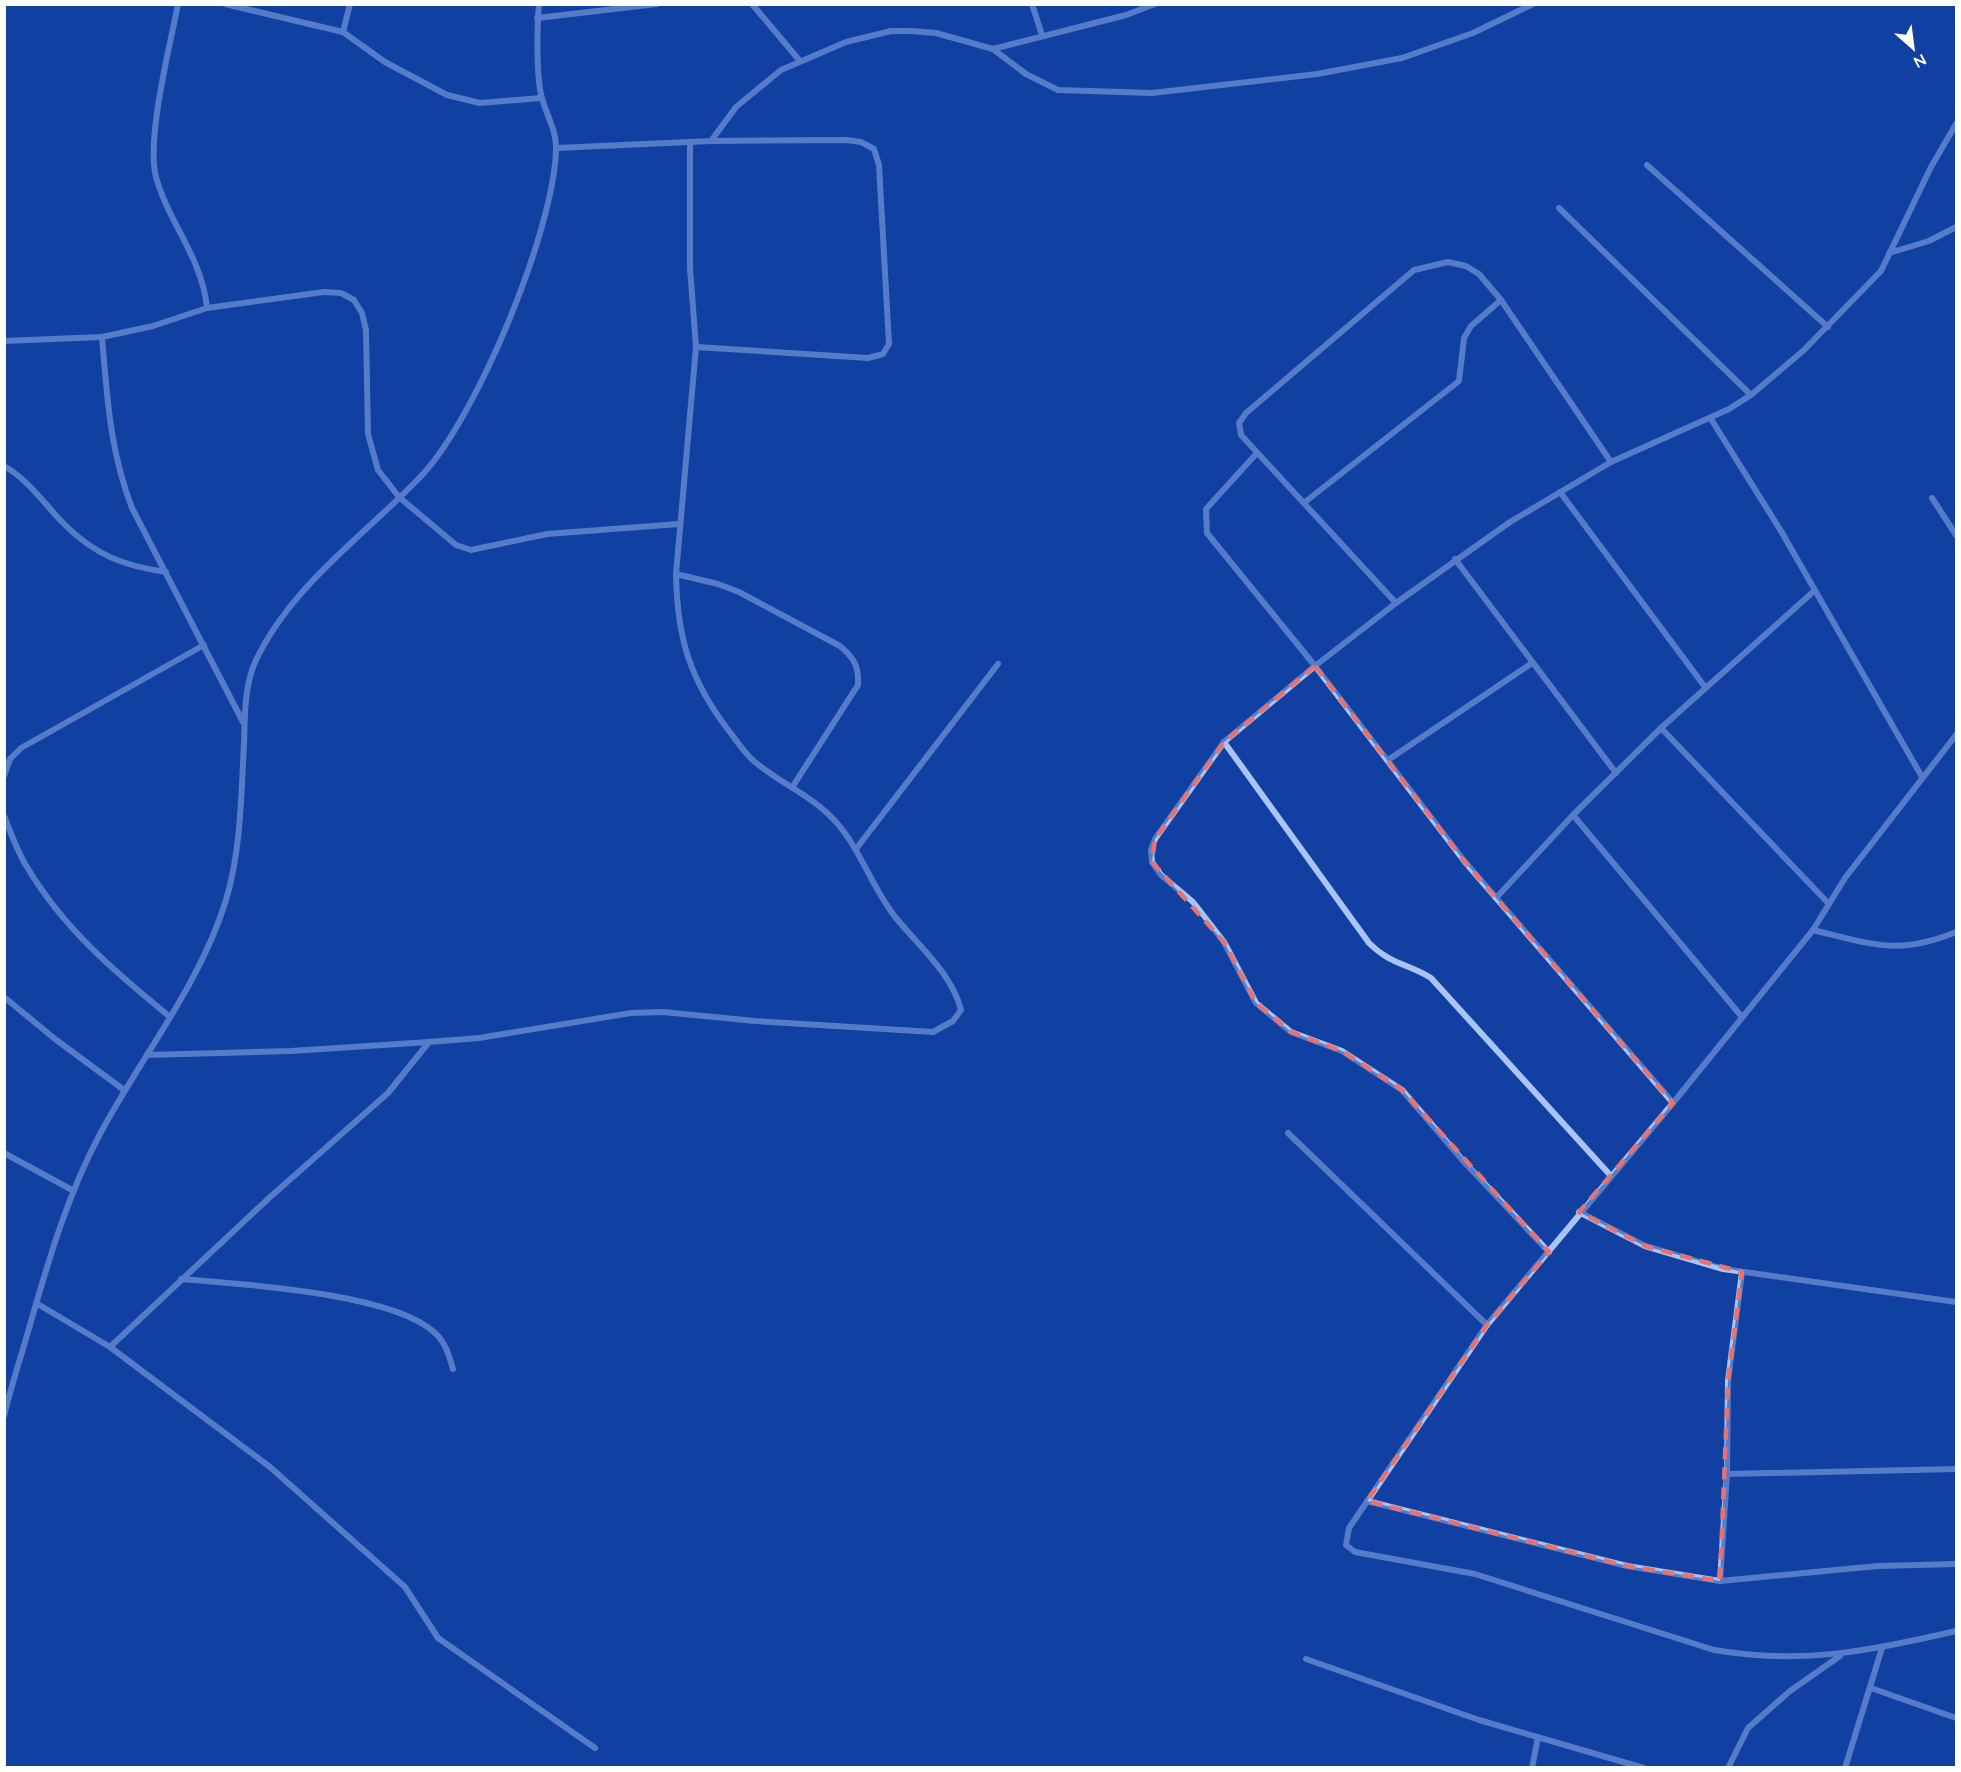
<svg xmlns="http://www.w3.org/2000/svg" width="1961" height="1772" viewBox="0 0 1961 1772" font-family="Quicksand,sans-serif">
<style>
.lines{fill:none;stroke-linecap:round;stroke-linejoin:round}
.street{stroke:#aac4f5;stroke-width:6}
.marked{fill:none;stroke:#e47373;stroke-width:4.5;stroke-dasharray:12 8;stroke-linejoin:round}
</style>
<rect width="100%" height="100%" fill="#1140a2"/>
<g class="lines">
<g class="street">
<path d="M225,4L343,32L385,62L447,95L480,103L541,98"/>
<path d="M752,4L800,61"/>
<path d="M1032,4L1042,35"/>
<path d="M537,18L657,4"/>
<path d="M343,32L350,4"/>
<path d="M993,49L1026,74L1058,90L1152,93L1317,74L1402,58L1473,33L1533,4"/>
<path d="M557,148L711,141L736,107L781,70L846,42L891,31H911L936,33L993,49L1126,15L1155,4"/>
<path d="M1647,165L1828,327"/>
<path d="M1559,208L1751,395"/>
<path d="M1889,253L1929,241L1956,227"/>
<path d="M207,308L324,292L341,293L354,300L362,313L366,330L368,434L378,470L399,497L456,545L471,550L547,534L679,524"/>
<path d="M102,337C107,397 110,451 132,508L243,722"/>
<path d="M4,341L102,337L153,326L207,308C202,257 169,224 156,177C146,139 170,46 178,4"/>
<path d="M696,347L868,358L883,354L889,344L879,165L874,149L861,142L846,140L711,141"/>
<path d="M1711,419L1781,531L1922,777"/>
<path d="M1257,453L1206,509L1207,533L1315,666L1465,862L1673,1103"/>
<path d="M4,466C29,480 45,505 64,524C95,555 124,566 166,572"/>
<path d="M1560,492L1705,687"/>
<path d="M1932,498L1956,535"/>
<path d="M1305,502L1459,381L1464,338L1471,326L1501,300"/>
<path d="M1455,559L1616,773"/>
<path d="M676,574L718,584L739,592L840,646C854,658 859,666 858,685L793,786"/>
<path d="M1396,603L1241,435L1239,423L1246,413L1414,270L1448,262L1466,266L1479,274L1501,300L1611,462"/>
<path d="M1661,728L1829,904"/>
<path d="M1956,735L1845,878L1813,930L1673,1103L1487,1325L1349,1528L1346,1545L1355,1552L1475,1574L1714,1650C1803,1665 1870,1651 1956,1631"/>
<path d="M1224,742L1369,943C1391,965 1407,963 1431,978L1611,1176"/>
<path d="M1388,760L1532,663"/>
<path d="M4,776L10,759L21,748L204,645"/>
<path d="M1573,815L1742,1017"/>
<path d="M4,816C11,833 17,851 27,867C63,928 115,972 169,1016"/>
<path d="M856,849L998,664"/>
<path d="M1496,898L1573,815L1661,728L1814,591"/>
<path d="M1813,930C1872,944 1898,956 1956,932"/>
<path d="M4,997L55,1039L124,1090"/>
<path d="M147,1055L291,1051L429,1042L479,1038L631,1013L663,1012L755,1021L933,1032L953,1021L961,1010C952,974 919,946 896,918C872,888 861,850 836,822C813,796 781,784 755,762C745,754 737,741 729,731C690,680 677,638 676,574L696,347L690,268V144"/>
<path d="M1288,1133L1487,1325"/>
<path d="M4,1153L74,1191"/>
<path d="M1579,1212L1645,1246L1723,1269L1956,1302"/>
<path d="M1549,1252L1465,1163L1402,1090L1342,1051L1291,1032L1256,1003L1224,942L1193,902L1161,875L1152,862L1151,850L1155,839L1224,742L1315,666L1396,603L1510,522L1611,462L1729,409L1751,395L1804,350L1881,271L1931,167L1956,124"/>
<path d="M1742,1272L1728,1381L1727,1474L1720,1581L1878,1566L1956,1564"/>
<path d="M181,1279C241,1284 393,1293 435,1333C446,1343 449,1356 453,1369"/>
<path d="M36,1303L110,1347L270,1467L405,1587L438,1638L595,1748"/>
<path d="M110,1347L269,1198L388,1093L429,1042"/>
<path d="M4,1416C12,1383 23,1350 32,1318C50,1255 69,1192 100,1134C141,1057 200,985 226,900C241,850 241,796 244,744C245,716 244,686 256,660C292,584 367,534 423,474C478,414 553,232 556,151C557,131 547,117 542,98C536,78 537,27 539,4"/>
<path d="M1727,1474L1956,1469"/>
<path d="M1367,1501L1627,1566L1720,1581"/>
<path d="M1306,1659L1479,1720L1644,1768"/>
<path d="M1871,1688L1956,1718"/>
<path d="M1532,1768L1538,1737"/>
<path d="M1728,1768L1748,1728L1790,1691L1840,1656"/>
<path d="M1845,1768L1882,1648"/>
</g>
</g>
<path d="M0 0H1961V1772H0ZM1315,666L1465,862L1673,1103L1579,1212L1645,1246L1742,1272L1728,1381L1720,1581L1627,1566L1367,1501L1487,1325L1549,1252L1402,1090L1342,1051L1291,1032L1256,1003L1224,942L1152,862L1155,839L1224,742Z" fill="#1140a2" fill-opacity=".55" fill-rule="evenodd"/>
<path class="marked" d="M1315,666L1465,862L1673,1103L1579,1212L1645,1246L1742,1272L1728,1381L1720,1581L1627,1566L1367,1501L1487,1325L1549,1252L1402,1090L1342,1051L1291,1032L1256,1003L1224,942L1152,862L1155,839L1224,742Z"/>
<rect width="1961" height="1772" fill="none" stroke="#ffffff" stroke-width="12"/>
<g transform="translate(1913 48) rotate(152)" stroke="#1140a2" stroke-width="4.5" paint-order="stroke">
<path d="M0-4.5L10 22L0 15L-10 22Z" fill="#ffffff"/>
<text y="-9" font-size="16" font-weight="bold" text-anchor="middle" fill="#ffffff">N</text>
</g>
</svg>
